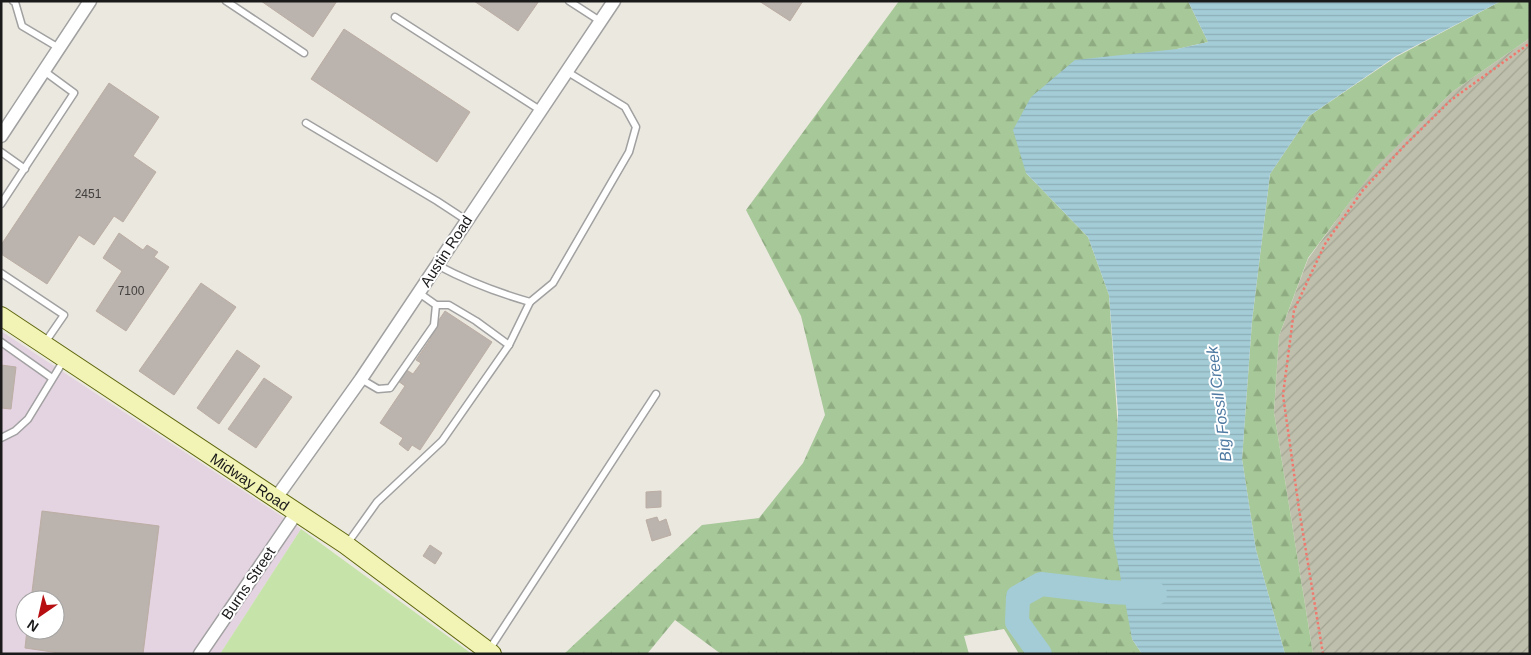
<svg xmlns="http://www.w3.org/2000/svg" width="1531" height="655" viewBox="0 0 1531 655" font-family="Arial,sans-serif">
<style>
.industrial{fill:#e4d3e1;fill-rule:evenodd}
.construction{fill:url(#construction-furrows)}
.grass{fill:#c6e3a9}
.forest{fill:url(#forest-firs)}
.water{fill:url(#water-rules)}
.lines{fill:none;stroke-linecap:round;stroke-linejoin:round}
.river{stroke:#a3ccd7;stroke-width:24}
.building{fill:#bbb3ad;stroke:#bcaea4}
.service-casing{stroke:#a1a1a1;stroke-width:9}
.minor-casing{stroke:#a1a1a1;stroke-width:15}
.secondary-casing{stroke:#5f670c;stroke-width:20}
.path{stroke:#ef796e;stroke-width:2.5;stroke-dasharray:2.5 2.5;stroke-linecap:butt}
.service{stroke:#fff;stroke-width:6}
.minor{stroke:#fff;stroke-width:12}
.secondary{stroke:#f2f4b6;stroke-width:18}
.labels{text-anchor:middle;dominant-baseline:central;stroke-width:4;stroke-linejoin:round;paint-order:stroke}
.number-label{font-size:12px;fill:#42403f}
.street-label{font-size:15px;fill:#1a1a1a;stroke:#fff}
.water-label{font-size:16px;font-style:italic;fill:#4f7aa2;stroke:#fff}
</style>
<defs>
<pattern id="construction-furrows" width="10" height="10" patternUnits="userSpaceOnUse" patternTransform="scale(1.25)"><rect width="10" height="10" fill="#bfbfad"/><path d="M-1 1l2-2M0 10L10 0M9 11l2-2" fill="none" stroke="#a4a494"/></pattern>
<pattern id="forest-firs" width="22" height="20" patternUnits="userSpaceOnUse" patternTransform="scale(1.25)"><rect width="22" height="20" fill="#a7c898"/><path d="M5 1l3.5 6h-7zM16 11l3.5 6h-7z" fill="#8fab82"/></pattern>
<pattern id="water-rules" width="6" height="5" patternUnits="userSpaceOnUse" patternTransform="scale(1.25)"><rect width="6" height="5" fill="#a3ccd7"/><path d="M0 2.5h6" fill="none" stroke="#8cafb8"/></pattern>
</defs>
<rect width="100%" height="100%" fill="#ebe8e0"/>
<path class="industrial" d="M1,331L301,529L220,654H1ZM25,600H55V630H25Z"/>
<path class="construction" d="M1530,38V654H1313L1274,412L1279,336L1308,259L1376,166L1452,92Z"/>
<path class="grass" d="M301,529L472,654H220Z"/>
<g class="forest">
<path d="M899,1H1188L1208,42L1177,49L1026,173L1088,237L1109,295L1132,639L1142,654H1019L1004,629L964,636L969,654H721L675,620L647,654H564L702,525L759,518L803,463L825,415L801,316L746,210Z"/>
<path d="M1501,1H1530V38L1452,92L1376,167L1308,258L1279,336L1274,412L1313,654H1285L1256,550L1242,459L1252,321L1270,174L1309,116L1396,57Z"/>
</g>
<path class="water" d="M1188,1H1501L1396,56L1309,116L1270,174L1252,321L1242,459L1256,550L1285,654H1142L1132,639L1113,536L1118,413L1109,295L1088,237L1026,173L1013,130L1031,97L1075,60L1177,49L1208,42Z"/>
<g class="lines">
<path class="river" d="M1040,654L1017,622L1018,597L1041,584L1109,592L1155,594"/>
</g>
<g class="building">
<path d="M261,1H337L313,37Z"/>
<path d="M474,1H539L518,31Z"/>
<path d="M759,1H803L790,21Z"/>
<path d="M344,29L470,112L437,162L311,79Z"/>
<path d="M109,83L159,117L133,156L156,172L123,222L114,216L94,245L79,235L47,284L1,254V245Z"/>
<path d="M119,233L143,250L147,245L158,252L154,257L169,267L126,331L96,311L122,271L103,258Z"/>
<path d="M201,283L236,307L174,395L139,371Z"/>
<path d="M445,311L492,342L420,450L412,445L408,451L399,444L403,438L380,423L405,386L398,381L405,369L413,374L421,363L416,360L431,338L428,336Z"/>
<path d="M237,350L260,366L219,424L197,408Z"/>
<path d="M1,365L16,367L11,409L1,408Z"/>
<path d="M264,378L292,397L256,448L228,429Z"/>
<path d="M661,491V507L646,508V492Z"/>
<path d="M42,511L159,526L143,654H66L25,648L27,630H55V600H31Z"/>
<path d="M657,517L659,522L666,519L671,535L652,541L646,520Z"/>
<path d="M430,545L442,553L435,564L423,556Z"/>
</g>
<g class="lines">
<defs>
<g id="service">
<path d="M13,1L15,2L22,26L59,48"/>
<path d="M226,1L304,53"/>
<path d="M569,1L600,21"/>
<path d="M395,17L540,110"/>
<path d="M306,123L437,201L466,220"/>
<path d="M1,152L25,169"/>
<path d="M1,204L74,93L44,71"/>
<path d="M437,265C469,282 495,292 530,302L553,283L629,152L636,127L625,107L566,71"/>
<path d="M1,273L64,315L44,344"/>
<path d="M419,293L436,305H449L476,321L509,345"/>
<path d="M1,342L52,378"/>
<path d="M361,379L378,389L390,388L434,325L436,305"/>
<path d="M1,438L15,431L28,419L64,360"/>
<path d="M347,544L377,502L442,441L509,345L530,302"/>
<path d="M489,650L656,394"/>
</g>
<g id="minor">
<path d="M1,136L90,1"/>
<path d="M276,498L361,379L614,1"/>
<path d="M200,654L297,512"/>
</g>
<g id="secondary">
<path id="s1" d="M1,316L346,545L492,654"/>
</g>
</defs>
<use href="#service" class="service-casing"/>
<use href="#minor" class="minor-casing"/>
<use href="#secondary" class="secondary-casing"/>
<path class="path" d="M1323,654L1299,509L1283,395L1294,310L1325,244L1363,190L1407,143L1451,100L1530,43"/>
<use href="#service" class="service"/>
<use href="#minor" class="minor"/>
<use href="#secondary" class="secondary"/>
</g>
<g class="labels">
<g class="number-label">
<text x="88" y="194">2451</text>
<text x="131" y="291">7100</text>
</g>
<g class="street-label">
<text transform="translate(446 251) rotate(-57)">Austin Road</text>
<text stroke="none"><textPath href="#s1" startOffset="299">Midway Road</textPath></text>
<text transform="translate(248 583) rotate(-56)">Burns Street</text>
</g>
<g class="water-label">
<text transform="translate(1219 404) rotate(-97)">Big Fossil Creek</text>
</g>
</g>
<rect width="1531" height="655" fill="none" stroke="#1a1a1a" stroke-width="5"/>
<g transform="translate(40 615) rotate(214)"><circle r="24" fill="#ffffff" stroke="#a3a3a3"/>
<path d="M0-4L9 19L0 12L-9 19Z" fill="#b70e11"/>
<text y="-8" font-size="14" font-weight="bold" text-anchor="middle" fill="#1a1a1a">N</text>
</g>
</svg>
